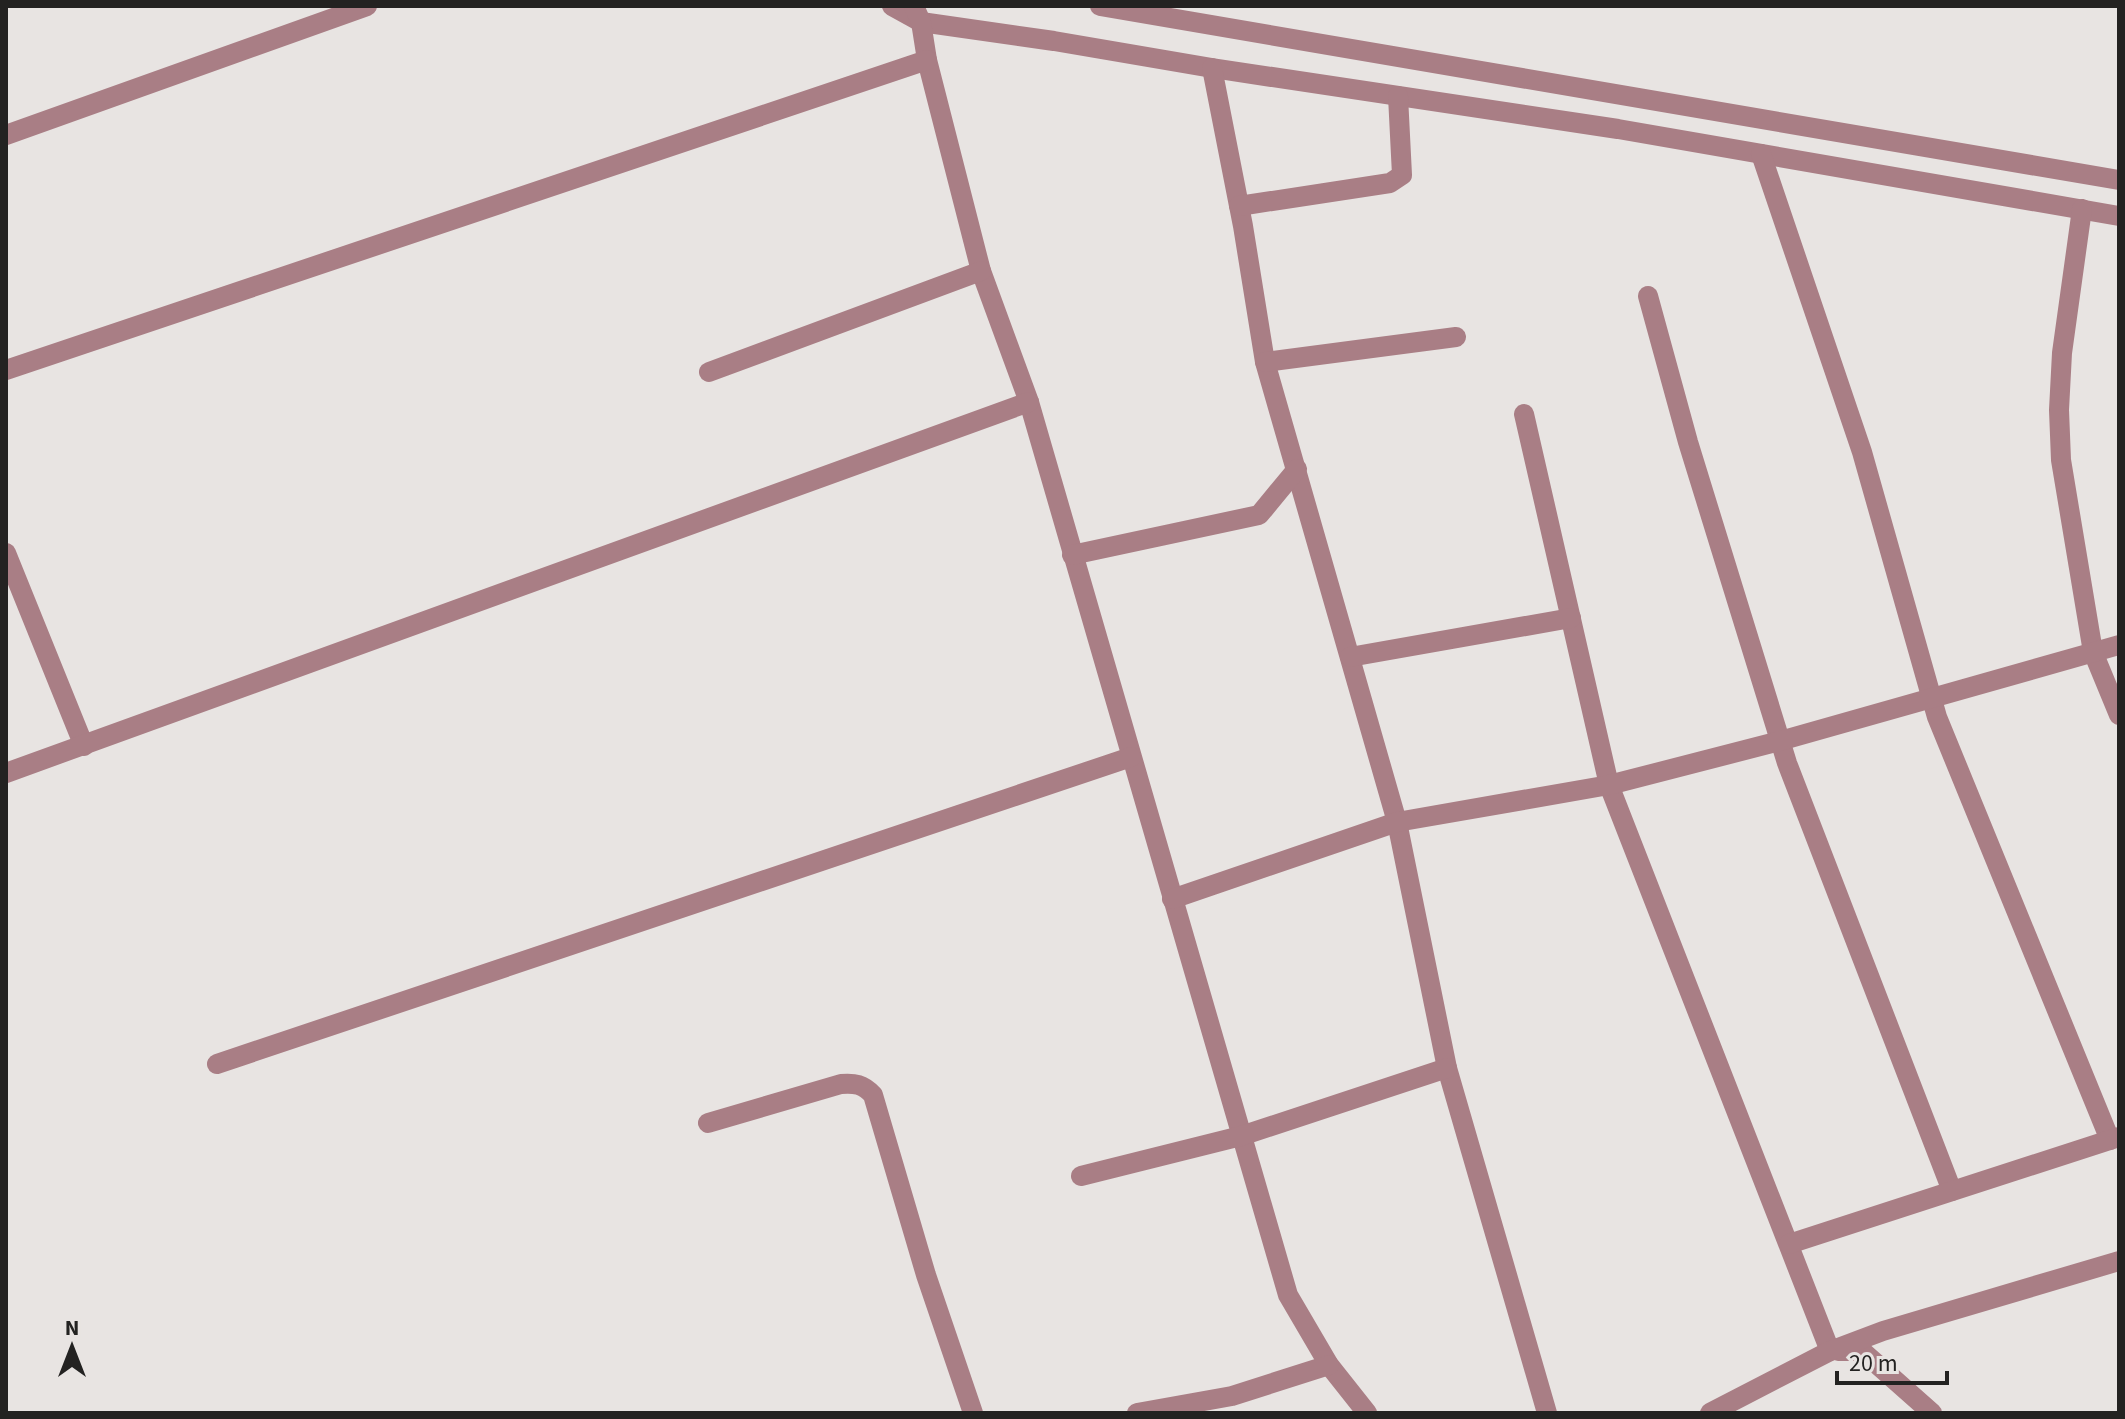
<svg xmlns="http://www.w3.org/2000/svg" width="2125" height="1419" viewBox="0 0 2125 1419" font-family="'Source Sans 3',sans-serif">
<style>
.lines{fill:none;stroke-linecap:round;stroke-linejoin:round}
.minor{stroke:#a97e85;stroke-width:20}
</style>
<rect width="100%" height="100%" fill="#e8e4e2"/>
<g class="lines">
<g class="minor">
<path d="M892,6L921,22L1054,41L1212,68L1618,129L2119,216"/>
<path d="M914,6L921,22L927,60L981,271L1029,402L1288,1295L1329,1365L1367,1413"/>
<path d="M1100,6L2119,180"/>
<path d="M1212,68L1243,226L1265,362L1397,822L1447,1068L1547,1413"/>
<path d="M6,135L367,6"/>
<path d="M1761,154L1862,452L1937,717L2110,1140"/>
<path d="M1239,206L1390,183L1402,175L1398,96"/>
<path d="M2082,209L2062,353L2059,410L2061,460L2093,652L2119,715"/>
<path d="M1648,296L1688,442L1787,763L1952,1191"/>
<path d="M1265,362L1456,337"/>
<path d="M6,370L927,60"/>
<path d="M709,372L981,271"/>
<path d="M1524,414L1609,785L1830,1351"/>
<path d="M6,553L84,746"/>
<path d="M1072,555L1259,515L1297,469"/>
<path d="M1350,657L1571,618"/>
<path d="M6,773L1029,402"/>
<path d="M1172,899L1397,822L1609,785L1780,741L2119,645"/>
<path d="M217,1064L1131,757"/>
<path d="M708,1123L841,1084C855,1083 863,1084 873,1095L926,1275L973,1413"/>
<path d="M1081,1176L1241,1136L1447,1068"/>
<path d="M1789,1244L2119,1137"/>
<path d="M1838,1351H1862L1932,1413"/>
<path d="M1137,1413L1232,1396L1329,1365"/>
<path d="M1710,1413L1830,1351L1883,1331L2119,1261"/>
</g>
</g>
<rect width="2125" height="1419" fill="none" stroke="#232221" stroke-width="16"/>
<g transform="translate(72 1347)" stroke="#e8e4e2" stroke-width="6" paint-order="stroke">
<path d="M0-6L14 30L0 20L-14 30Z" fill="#232221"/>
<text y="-12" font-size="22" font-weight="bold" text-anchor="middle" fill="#232221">N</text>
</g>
<path d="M1837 1371v12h110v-12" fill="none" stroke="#232221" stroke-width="4"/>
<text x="1849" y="1371" font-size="24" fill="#232221" stroke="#e8e4e2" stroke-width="6" paint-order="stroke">20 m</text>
</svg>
